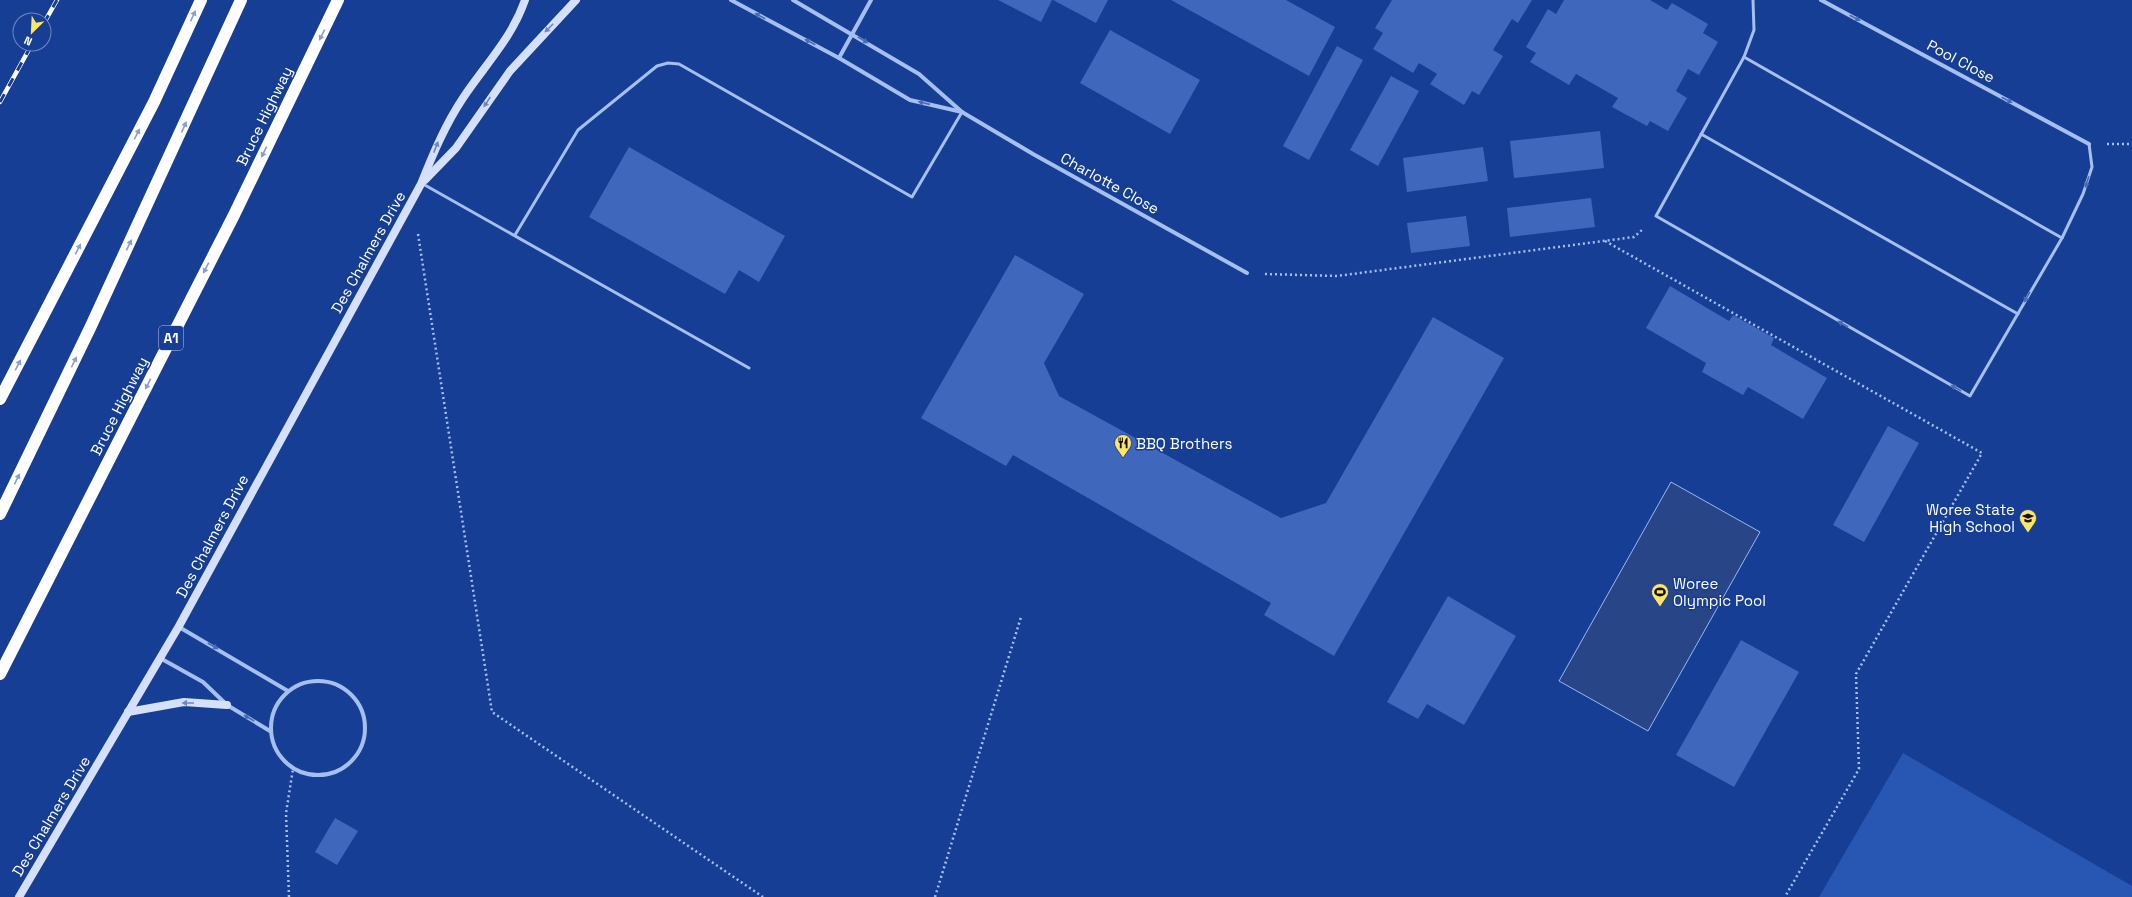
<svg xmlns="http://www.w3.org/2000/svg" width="2132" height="897" viewBox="0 0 2132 897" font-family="'Space Grotesk',sans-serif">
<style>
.green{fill:#2857b3}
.water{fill:#284687;stroke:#99b8f4}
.building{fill:#3f68bc}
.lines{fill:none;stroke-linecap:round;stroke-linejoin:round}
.path{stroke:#a6bff1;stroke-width:2.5;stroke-dasharray:2 3;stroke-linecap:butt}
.service{stroke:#a6bff1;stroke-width:3}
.minor{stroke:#a6bff1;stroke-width:4}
.secondary{stroke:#d5e1fc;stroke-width:8}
.motorway{stroke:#fff;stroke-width:12}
.rail-casing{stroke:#fff;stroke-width:4.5}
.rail{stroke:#163e94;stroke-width:3;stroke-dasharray:9;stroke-linecap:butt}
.oneway{fill:#8a9eca}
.oneway2{fill:#486bb5}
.oneway3{fill:#6c87c3}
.labels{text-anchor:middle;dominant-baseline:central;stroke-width:3;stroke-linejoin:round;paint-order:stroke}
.shield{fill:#163e94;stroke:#b9c5df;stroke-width:1}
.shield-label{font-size:14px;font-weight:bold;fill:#fff}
.street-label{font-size:15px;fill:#fff;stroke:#163e94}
.poi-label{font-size:15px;fill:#fff;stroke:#163e94;text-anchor:start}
</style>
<rect width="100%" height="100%" fill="#163e94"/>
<path class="green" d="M1903,753L2132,886V897H1819Z"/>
<path class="water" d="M1671,482L1760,532L1648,731L1559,681Z"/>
<g class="building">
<path d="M998,0H1052L1041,22Z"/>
<path d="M1053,0H1108L1096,23Z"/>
<path d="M1171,0H1286L1335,27L1309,76Z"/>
<path d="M1392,0H1532L1518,23L1512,19L1493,50L1503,56L1479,95L1472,91L1464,105L1430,84L1437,74L1419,63L1413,73L1373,49L1383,33L1375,28Z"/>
<path d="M1564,0H1650L1667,10L1672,3L1708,24L1703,33L1718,42L1699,75L1688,69L1676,91L1687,98L1668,131L1650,121L1647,126L1612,107L1618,98L1576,74L1569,85L1530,62L1536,53L1526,47L1548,9L1556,14Z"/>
<path d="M1110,30L1200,80L1170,134L1080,83Z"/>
<path d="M1337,46L1363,60L1309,160L1283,146Z"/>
<path d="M1391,76L1419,91L1378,166L1350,150Z"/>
<path d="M1600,131L1604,168L1514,178L1510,141Z"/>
<path d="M629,147L785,236L759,282L739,270L725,294L589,217Z"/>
<path d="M1483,147L1488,181L1407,192L1403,158Z"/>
<path d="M1591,198L1595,227L1510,237L1507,208Z"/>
<path d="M1466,216L1470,246L1411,253L1407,223Z"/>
<path d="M1015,255L1084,294L1044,363L1059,396L1281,518L1326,503L1433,317L1504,358L1334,656L1264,615L1271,603L1013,455L1006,466L921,418Z"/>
<path d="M1670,286L1729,321L1733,315L1774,338L1771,345L1827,378L1803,419L1748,387L1743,395L1702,372L1706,363L1646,328Z"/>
<path d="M1888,426L1919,443L1864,542L1833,525Z"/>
<path d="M1448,596L1516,636L1464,725L1427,704L1418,719L1387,702Z"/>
<path d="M1741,640L1799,672L1734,787L1676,755Z"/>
<path d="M335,818L358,831L337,865L315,852Z"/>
</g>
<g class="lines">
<g class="path">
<path d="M2107,144H2132"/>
<path d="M418,234L492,712L763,897"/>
<path d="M1605,241L1982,453L1856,674L1859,769L1786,895"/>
<path d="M1265,274L1337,276L1634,237L1643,229"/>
<path d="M289,897L286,813L293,769"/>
<path d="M935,897L1021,617"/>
</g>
<g class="service">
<path d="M1753,0L1754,30L1744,57L1656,216L1970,396L2062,238L2083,194L2092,167L2089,144"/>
<path d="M1744,57L2062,238"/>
<path d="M1701,134L2018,314"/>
<path d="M423,184L749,368"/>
<path d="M515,235L578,130L657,66L668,63L679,64L912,197L962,112"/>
</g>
<g class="minor">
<path d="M731,0L839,58L910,100L962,112"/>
<path d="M793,0L919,74L962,112L1033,154L1247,273"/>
<path d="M1821,0L2089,144"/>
<path d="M839,58L871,0"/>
<path d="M179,627L288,691"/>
<path d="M160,658L203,682L227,705L270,731"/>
<circle cx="318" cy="728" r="47"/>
</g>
<g class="secondary">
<path d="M425,180L456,148L510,71L576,0"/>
<path d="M128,712L184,702L227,705"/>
<path d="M19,897L179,626L421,184C433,154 445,125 463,98C485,65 512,38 525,0"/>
</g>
<g class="motorway">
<path d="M0,399L154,102L201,0"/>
<path d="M0,514L91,326L241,0"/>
<path d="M0,674L234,215L338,0"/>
</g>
<defs>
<g id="rail">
<path d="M44,23L57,0"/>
<path d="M0,102L32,44"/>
</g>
</defs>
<use href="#rail" class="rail-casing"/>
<use href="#rail" class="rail"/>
</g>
<defs><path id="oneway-solid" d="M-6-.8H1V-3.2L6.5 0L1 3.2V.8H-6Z"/></defs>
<g class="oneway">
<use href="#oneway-solid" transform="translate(193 16) rotate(-65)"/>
<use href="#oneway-solid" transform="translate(322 35) rotate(116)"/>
<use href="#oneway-solid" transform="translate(184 127) rotate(-66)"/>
<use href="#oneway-solid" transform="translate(137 134) rotate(-63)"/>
<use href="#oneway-solid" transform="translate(264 152) rotate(116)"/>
<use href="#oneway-solid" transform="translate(129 245) rotate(-65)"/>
<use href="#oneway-solid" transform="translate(78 249) rotate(-63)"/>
<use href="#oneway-solid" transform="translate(206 268) rotate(117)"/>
<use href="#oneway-solid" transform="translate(74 362) rotate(-64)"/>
<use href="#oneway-solid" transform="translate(18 365) rotate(-62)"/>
<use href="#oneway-solid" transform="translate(148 384) rotate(117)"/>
<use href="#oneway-solid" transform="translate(17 479) rotate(-64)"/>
</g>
<g class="oneway2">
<use href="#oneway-solid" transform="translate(760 16) rotate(-152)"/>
<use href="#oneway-solid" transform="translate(1855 18) rotate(28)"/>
<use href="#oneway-solid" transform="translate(863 40) rotate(31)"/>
<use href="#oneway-solid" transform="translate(810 42) rotate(-152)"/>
<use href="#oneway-solid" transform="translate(2007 100) rotate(28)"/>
<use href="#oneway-solid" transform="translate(924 103) rotate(-167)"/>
<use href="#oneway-solid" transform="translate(2087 182) rotate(108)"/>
<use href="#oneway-solid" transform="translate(2027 297) rotate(120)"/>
<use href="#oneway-solid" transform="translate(1843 324) rotate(-150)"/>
<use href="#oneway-solid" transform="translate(1956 388) rotate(-150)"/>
<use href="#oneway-solid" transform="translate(213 646) rotate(30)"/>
<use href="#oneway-solid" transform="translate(249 718) rotate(-150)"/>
</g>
<g class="oneway3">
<use href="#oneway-solid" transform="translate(549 28) rotate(135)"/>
<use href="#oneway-solid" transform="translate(487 102) rotate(124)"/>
<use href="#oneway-solid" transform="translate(436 147) rotate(-69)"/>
<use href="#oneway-solid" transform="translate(188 703) rotate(180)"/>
</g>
<defs>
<symbol id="restaurant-pin" viewBox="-11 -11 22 30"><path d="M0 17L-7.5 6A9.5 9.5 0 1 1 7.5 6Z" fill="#ffe566" stroke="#163e94"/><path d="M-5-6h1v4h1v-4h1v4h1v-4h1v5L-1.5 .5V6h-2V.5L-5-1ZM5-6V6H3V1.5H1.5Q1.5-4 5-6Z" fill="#111"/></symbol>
<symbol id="school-pin" viewBox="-11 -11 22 30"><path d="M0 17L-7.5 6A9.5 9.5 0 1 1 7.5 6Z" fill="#ffe566" stroke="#163e94"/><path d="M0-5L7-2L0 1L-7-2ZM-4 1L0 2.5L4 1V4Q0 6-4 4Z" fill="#111"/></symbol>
<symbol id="stadium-pin" viewBox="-11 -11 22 30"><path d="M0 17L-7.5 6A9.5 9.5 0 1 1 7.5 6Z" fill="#ffe566" stroke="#163e94"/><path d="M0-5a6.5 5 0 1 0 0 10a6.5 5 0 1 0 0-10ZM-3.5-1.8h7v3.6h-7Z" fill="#111"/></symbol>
</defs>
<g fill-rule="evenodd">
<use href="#restaurant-pin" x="1113" y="433" width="20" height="27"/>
<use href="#school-pin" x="2018" y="508" width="20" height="27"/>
<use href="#stadium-pin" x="1650" y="582" width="20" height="27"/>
</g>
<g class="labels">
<rect class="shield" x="159" y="326" width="24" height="24" rx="3"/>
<g class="shield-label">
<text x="171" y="338">A1</text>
</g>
<g class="street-label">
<text transform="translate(1961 61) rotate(28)">Pool Close</text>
<text transform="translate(264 116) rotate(-64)">Bruce Highway</text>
<text transform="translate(1110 183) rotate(29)">Charlotte Close</text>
<text transform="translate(368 252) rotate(-61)">Des Chalmers Drive</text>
<text transform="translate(119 406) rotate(-63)">Bruce Highway</text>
<text transform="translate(212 536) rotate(-62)">Des Chalmers Drive</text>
<text transform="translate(51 816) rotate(-59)">Des Chalmers Drive</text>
</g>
<g class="poi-label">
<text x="1136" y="443">BBQ Brothers</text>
<text x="2015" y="509" text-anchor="end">Woree State<tspan x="2015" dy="17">High School</tspan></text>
<text x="1673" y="583">Woree<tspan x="1673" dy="17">Olympic Pool</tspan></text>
</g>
</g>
<g transform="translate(32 32) rotate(204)"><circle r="19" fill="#163e94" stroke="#738bbf"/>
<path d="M0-3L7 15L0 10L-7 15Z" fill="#ffe566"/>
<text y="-6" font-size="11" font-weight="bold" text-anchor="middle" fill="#ffffff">N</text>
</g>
</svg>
